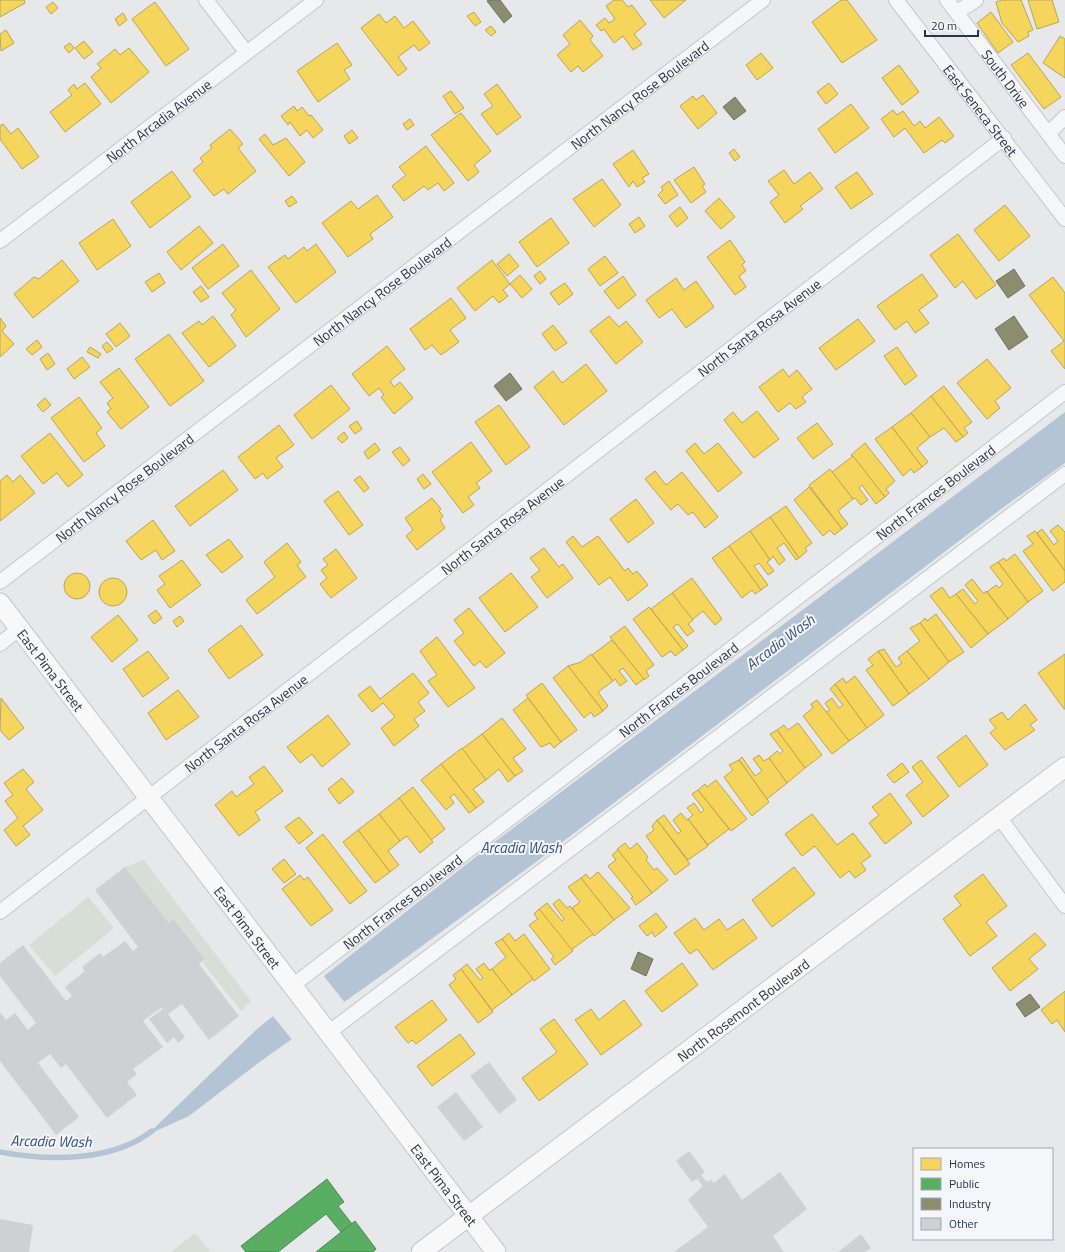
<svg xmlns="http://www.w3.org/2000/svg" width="1065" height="1252" viewBox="0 0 1065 1252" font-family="'Titillium Web',sans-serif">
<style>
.green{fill:#d6ded6}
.water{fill:#b4c4d5}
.pier{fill:#e6e8ea}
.homes{fill:#f6d55c;stroke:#b9a555}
.public{fill:#5aae61;stroke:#4c8959}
.industry{fill:#8c8c6e;stroke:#6f7262}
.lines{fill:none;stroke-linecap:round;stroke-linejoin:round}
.stream{stroke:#b4c4d5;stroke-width:5.5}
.building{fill:#ced0d3}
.street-casing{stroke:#c4c6c8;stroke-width:16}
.secondary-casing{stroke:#c4c6c8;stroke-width:21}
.street{stroke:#f5f6f7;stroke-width:14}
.secondary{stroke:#f8f8f8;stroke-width:19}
.labels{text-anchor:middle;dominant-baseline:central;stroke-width:4;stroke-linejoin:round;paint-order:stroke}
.street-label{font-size:14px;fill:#2b3445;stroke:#f4f6f9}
.water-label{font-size:15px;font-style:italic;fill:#34527a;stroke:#f4f6f9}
</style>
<rect width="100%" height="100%" fill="#e6e8ea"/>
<g class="green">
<path d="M144,860L251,1001L241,1011L203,963L205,959L175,919L169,923L125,867Z"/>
<path d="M88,897L114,928L55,976L29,945Z"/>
<path d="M195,1233L211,1252H173L172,1251Z"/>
</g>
<path class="water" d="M1065,412V463L1001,509L536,862L392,968L261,1061L189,1116L147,1135L258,1028L496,841Z"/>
<path class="pier" d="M323,975L346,1004L293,1041L272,1015Z"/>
<g class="homes">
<path d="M0,0H24L25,3L0,17Z"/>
<path d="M614,0H622L628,7L632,5L646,24L634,34L642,44L633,50L623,36L614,43L604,29L601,31L596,25L605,18L609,23L615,19L606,6Z"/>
<path d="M650,0H686L664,18Z"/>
<path d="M841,0H847L877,40L842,63L812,22Z"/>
<path d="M1002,0H1021L1033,30L1028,32L1029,36L1018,42L1002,23L996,2Z"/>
<path d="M1028,0H1052L1059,22L1037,29Z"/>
<path d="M53,2L58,8L51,14L46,7Z"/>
<path d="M155,2L189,49L166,66L132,19Z"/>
<path d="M474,12L481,22L475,26L467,16Z"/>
<path d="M991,12L1013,42L998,53L977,23Z"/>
<path d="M123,13L127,20L119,26L115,19Z"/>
<path d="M379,14L386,23L395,16L404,28L413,21L430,43L419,51L414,45L398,57L407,69L398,76L361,28Z"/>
<path d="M580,20L593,36L590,40L603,56L583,72L578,66L571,72L557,55L570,44L563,35Z"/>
<path d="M491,26L496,32L491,36L485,30Z"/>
<path d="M6,30L14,43L1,51L0,34Z"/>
<path d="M1060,36L1065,39V78L1043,63Z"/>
<path d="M84,41L93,52L84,59L75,48Z"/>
<path d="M70,43L74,48L69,53L64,47Z"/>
<path d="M337,43L352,65L344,70L350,79L318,102L297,71Z"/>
<path d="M129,48L149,72L111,103L91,77L101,68L97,64L115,49L120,55Z"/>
<path d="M761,53L773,68L757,80L746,65Z"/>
<path d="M1028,53L1061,97L1044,109L1011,65Z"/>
<path d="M899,65L919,92L902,105L882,78Z"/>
<path d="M85,83L101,104L65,132L50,112L72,95L68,90L74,84L77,89Z"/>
<path d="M829,83L838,94L826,104L817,92Z"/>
<path d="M497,84L521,117L497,135L481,114L493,106L484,94Z"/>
<path d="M451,91L464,108L455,114L443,96Z"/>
<path d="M703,95L717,113L698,129L680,106L693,96L696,100Z"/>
<path d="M851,104L869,128L835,153L818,129Z"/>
<path d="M294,106L297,111L302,107L309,116L311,115L323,130L313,138L307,130L300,136L290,122L288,125L281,116Z"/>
<path d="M893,110L897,115L903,111L914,126L920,121L925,128L939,117L954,136L945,143L942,140L924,153L905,128L894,137L881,119Z"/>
<path d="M461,113L491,151L474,165L479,172L468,181L431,135Z"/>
<path d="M410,119L414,125L407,130L403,124Z"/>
<path d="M3,124L11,134L18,128L39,157L22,169L0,139V126Z"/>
<path d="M230,129L243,144L238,148L256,171L228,194L224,189L214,196L193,170L203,162L200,158L212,148L210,145Z"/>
<path d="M352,130L358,138L349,144L344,136Z"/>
<path d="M265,134L273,145L286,138L305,162L289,176L259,139Z"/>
<path d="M426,146L454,183L444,191L438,183L428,190L424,186L404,201L392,186L406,175L399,167Z"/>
<path d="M734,149L740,157L735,161L729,153Z"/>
<path d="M633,150L649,174L642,178L645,182L637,187L633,181L629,187L613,164Z"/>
<path d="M694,167L705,184L702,186L706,192L691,203L674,180Z"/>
<path d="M784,170L794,184L810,172L823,189L800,206L803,209L785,223L770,202L779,195L768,181Z"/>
<path d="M172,171L191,197L150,228L131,202Z"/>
<path d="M857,172L873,194L851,209L835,187Z"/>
<path d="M602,179L621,205L594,227L573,199Z"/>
<path d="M669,181L678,195L665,204L658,195L663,190L661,187Z"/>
<path d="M377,195L393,217L370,234L373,239L348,257L322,223L351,201L358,209Z"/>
<path d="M292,196L297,202L289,207L285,201Z"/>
<path d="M719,198L735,217L721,229L705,211Z"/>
<path d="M1005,205L1030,236L999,261L974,230Z"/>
<path d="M680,207L688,218L677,227L669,216Z"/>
<path d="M639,217L645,226L635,233L629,224Z"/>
<path d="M551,218L569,243L537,267L519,242Z"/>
<path d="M113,219L131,246L97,270L79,243Z"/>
<path d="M199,226L213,243L181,270L167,252Z"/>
<path d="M958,234L996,285L976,299L963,281L955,288L930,255Z"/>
<path d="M730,240L745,262L742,265L746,271L739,276L746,287L735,295L707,257Z"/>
<path d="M223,244L239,266L208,289L192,268Z"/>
<path d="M316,244L336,272L296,303L268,267L285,255L288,259L304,247L307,251Z"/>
<path d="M509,254L519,266L507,276L497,264Z"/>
<path d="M605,256L618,273L600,286L588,269Z"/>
<path d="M62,260L79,281L33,318L14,294L34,277L39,279Z"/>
<path d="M492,260L510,284L503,290L508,296L499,303L493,296L475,311L457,288Z"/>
<path d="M251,270L280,309L246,337L231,315L236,310L222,293Z"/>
<path d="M540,271L546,279L540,284L534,276Z"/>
<path d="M159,273L165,283L152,292L145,282Z"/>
<path d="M922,274L938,296L919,310L929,323L915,333L907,321L895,330L877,306Z"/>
<path d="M520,275L532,289L522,298L510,284Z"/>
<path d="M623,276L636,295L618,309L604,291Z"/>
<path d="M1053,277L1065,293V369L1051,351L1064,341L1029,295Z"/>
<path d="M676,278L684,290L696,281L714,307L686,328L672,309L659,318L646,300Z"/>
<path d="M565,283L573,294L559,305L550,293Z"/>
<path d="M201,286L209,297L201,302L193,292Z"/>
<path d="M451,298L466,318L450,330L459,342L441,355L432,345L425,350L410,329Z"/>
<path d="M213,316L236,346L209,367L182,333L199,321L202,325Z"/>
<path d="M609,316L619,327L626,321L643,342L616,364L590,331Z"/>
<path d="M0,318L6,326L2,331L14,344L0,357Z"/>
<path d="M858,319L875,341L836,370L819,348Z"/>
<path d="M120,323L130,336L116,347L106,334Z"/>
<path d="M553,325L567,343L555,351L542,334Z"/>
<path d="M169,334L204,381L170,406L135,359Z"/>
<path d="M37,340L42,347L32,355L26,349Z"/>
<path d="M107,342L113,349L107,353L102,346Z"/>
<path d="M387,346L405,369L390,381L394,387L400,382L413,398L394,414L381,397L384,395L379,388L369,396L352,374Z"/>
<path d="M90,347L101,354L98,358L87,352Z"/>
<path d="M897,347L917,376L905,385L884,356Z"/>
<path d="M48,353L55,364L47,370L40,359Z"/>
<path d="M82,357L90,367L74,379L67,369Z"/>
<path d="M987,359L1011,388L995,401L1000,408L987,419L957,383Z"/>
<path d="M586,364L607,391L564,425L534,387L553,371L562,383Z"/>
<path d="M119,368L149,407L121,429L107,412L111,409L107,403L113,398L100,382Z"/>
<path d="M783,369L789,377L797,370L812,389L802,397L806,402L796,409L790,403L778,412L759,387Z"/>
<path d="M331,385L350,409L312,439L294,415Z"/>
<path d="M944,386L972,422L964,428L968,433L963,437L931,396Z"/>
<path d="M931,396L963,437L956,442L944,428L930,437L911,413Z"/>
<path d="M79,397L102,428L96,433L105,446L84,462L51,418Z"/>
<path d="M45,398L51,405L43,412L37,405Z"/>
<path d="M499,405L530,447L506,465L475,422Z"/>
<path d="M757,411L779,439L754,458L724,420L733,412L742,423Z"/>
<path d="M911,413L930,437L917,448L928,462L922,467L892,427Z"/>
<path d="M357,421L362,429L355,434L349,426Z"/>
<path d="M817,423L833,444L813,459L797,438Z"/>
<path d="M279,425L294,445L276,458L283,467L267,479L263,473L255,479L238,457Z"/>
<path d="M892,427L922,467L914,473L911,469L903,476L875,439Z"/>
<path d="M344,432L348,438L342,443L337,438Z"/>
<path d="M50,433L83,475L68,487L57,473L43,484L21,456Z"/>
<path d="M471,442L492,471L476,483L480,488L468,497L474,505L463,513L432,472Z"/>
<path d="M375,443L380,450L368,459L364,452Z"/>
<path d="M695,443L704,454L718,443L742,473L718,492L686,451Z"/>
<path d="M865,443L895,481L886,489L889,493L885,497L851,455Z"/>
<path d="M400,447L410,460L403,466L392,452Z"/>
<path d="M853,456L885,497L876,504L862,485L859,488L868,500L861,505L855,498L853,499L832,472Z"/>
<path d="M830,469L853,499L838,511L848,524L842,529L809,485Z"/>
<path d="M223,470L238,490L190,526L175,506Z"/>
<path d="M655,471L666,485L682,472L718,517L705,528L693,512L688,515L678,504L671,510L645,479Z"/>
<path d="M423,474L431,484L424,489L417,479Z"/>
<path d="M7,475L13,482L20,475L35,493L0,521V481Z"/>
<path d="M360,476L369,488L364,492L354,480Z"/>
<path d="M809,487L842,529L834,535L830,530L823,536L794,500Z"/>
<path d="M338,491L363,525L349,535L324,501Z"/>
<path d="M432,498L441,509L439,511L443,516L440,520L445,528L417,550L406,536L413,530L405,518Z"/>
<path d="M636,499L654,523L628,543L610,519Z"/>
<path d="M786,506L812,543L805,548L807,551L799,558L770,517Z"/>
<path d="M770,517L799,558L796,560L784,543L777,548L785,560L779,565L773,556L770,560L750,531Z"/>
<path d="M153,520L175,551L162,560L156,550L141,560L126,541Z"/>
<path d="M1058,525L1065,532V571L1037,533L1042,529L1054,545L1058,541L1050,531Z"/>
<path d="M750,531L770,560L767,562L774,571L768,575L759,563L754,566L768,585L761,590L729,546Z"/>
<path d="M1035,531L1065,571V582L1053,591L1023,551L1033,544L1027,536Z"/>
<path d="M573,536L582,547L598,536L625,571L628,568L633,574L637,571L648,585L628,601L610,577L599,585L566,542Z"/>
<path d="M229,539L243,557L222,573L206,555Z"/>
<path d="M287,543L301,562L297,565L306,577L257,614L246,600L275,577L264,562Z"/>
<path d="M729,546L761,590L755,594L752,590L742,598L712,558Z"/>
<path d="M544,548L559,567L563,564L573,578L547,598L531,577L540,570L530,558Z"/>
<path d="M336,549L357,578L331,598L320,584L327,578L321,570L328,565L323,559Z"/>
<path d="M1015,554L1043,591L1028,602L998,562L1004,558L1006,561Z"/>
<path d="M182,560L201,585L170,608L157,590L165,584L159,576Z"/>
<path d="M998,562L1028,602L1008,619L987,592L996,585L999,588L1003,584L990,567Z"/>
<circle cx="77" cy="586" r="13"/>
<path d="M511,573L538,607L505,632L479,598Z"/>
<path d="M692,578L722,619L715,625L703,611L692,620L672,593Z"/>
<circle cx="113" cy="592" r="14"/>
<path d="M972,579L984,594L986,591L1008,619L988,634L956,594L963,589L975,604L978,601L965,585Z"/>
<path d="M942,587L950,598L956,594L988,634L971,648L930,596Z"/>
<path d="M672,593L693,620L688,624L694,631L687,636L678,624L673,627L688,646L683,650L651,609Z"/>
<path d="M649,607L683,650L675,656L671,651L662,657L633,619Z"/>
<path d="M469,608L505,653L486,668L480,661L474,666L454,641L464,633L454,620Z"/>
<path d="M156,610L162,618L154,624L148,616Z"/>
<path d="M936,614L964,652L949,662L920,623L925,618L927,621Z"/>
<path d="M118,615L138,640L112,662L91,637Z"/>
<path d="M180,616L184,621L177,627L173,621Z"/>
<path d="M920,623L949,662L929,679L907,651L920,641L910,628Z"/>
<path d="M241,625L263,655L229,679L208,650Z"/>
<path d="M625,626L654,665L646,671L649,676L644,680L610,637Z"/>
<path d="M437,637L475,688L448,707L428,681L437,675L420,651Z"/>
<path d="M612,640L644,679L636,685L623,668L619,671L627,681L620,686L615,679L613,681L592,655Z"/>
<path d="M884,649L896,667L902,663L898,658L907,651L929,679L909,694L878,651Z"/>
<path d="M148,651L169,678L143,697L123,669Z"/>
<path d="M878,651L909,694L893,706L866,670L873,665L868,659Z"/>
<path d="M591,654L613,681L598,692L608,706L603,711L568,666L581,662Z"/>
<path d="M1065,654V709H1064L1038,673Z"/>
<path d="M568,666L603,711L594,717L591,712L584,718L553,678Z"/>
<path d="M413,673L429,693L418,702L425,711L414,719L419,726L394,746L381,728L395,717L383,703L372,712L358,695L370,686L380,699Z"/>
<path d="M855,676L884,715L867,728L835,684L843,678L846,683Z"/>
<path d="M542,683L577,730L561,742L526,695Z"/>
<path d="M835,684L867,728L849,741L826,712L830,710L825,703L832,698L839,708L843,705L830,689Z"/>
<path d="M178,690L199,717L166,740L148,713Z"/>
<path d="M1,698L24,728L9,740L0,730Z"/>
<path d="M528,698L561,742L554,748L550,743L541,747L513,710Z"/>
<path d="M817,700L849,741L832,754L803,716L813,708L811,704Z"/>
<path d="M1025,704L1037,720L1030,725L1035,730L1005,750L990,733L996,728L989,720L1002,712L1008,720Z"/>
<path d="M328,715L350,744L322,767L312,754L300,763L287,747Z"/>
<path d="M502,718L526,749L513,758L523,771L515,776L482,734Z"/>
<path d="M798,723L822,755L805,768L777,730L784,725L788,730Z"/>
<path d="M777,730L805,768L787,783L769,758L777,751L780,754L783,751L770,734Z"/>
<path d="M482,734L515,776L508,782L499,769L486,780L462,749Z"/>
<path d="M966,735L988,765L959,787L937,757Z"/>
<path d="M462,748L486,780L473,789L484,802L476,808L441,764Z"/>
<path d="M759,755L764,761L769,758L787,783L767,799L739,760L742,757L755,776L762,771L753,759Z"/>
<path d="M739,760L769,802L752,816L724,777L733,770L729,765Z"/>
<path d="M921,760L949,796L923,817L906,795L923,782L912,767Z"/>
<path d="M902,763L909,772L894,783L887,775Z"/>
<path d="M441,764L476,808L469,813L454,794L450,797L454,803L446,810L421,780Z"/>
<path d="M264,766L283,791L255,812L260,820L239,836L215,805L232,791L236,797L254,784L249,777Z"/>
<path d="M23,769L34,782L26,789L43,810L23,826L30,835L16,846L4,830L18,818L5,801L13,795L4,783Z"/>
<path d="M342,778L354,792L339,804L328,789Z"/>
<path d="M716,780L747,819L731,831L698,790L705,784L707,787Z"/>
<path d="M413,787L445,829L431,840L399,798Z"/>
<path d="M698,790L729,829L708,845L688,819L693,815L687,808L694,803L701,813L704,810L692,794Z"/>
<path d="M890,793L912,823L885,844L869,823L879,815L872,807Z"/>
<path d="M399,798L433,842L420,853L407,836L400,841L379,814Z"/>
<path d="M681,813L687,820L688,819L708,846L688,860L657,820L664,815L678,834L681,831L673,820Z"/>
<path d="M379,814L400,841L388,851L399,865L390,872L358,830Z"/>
<path d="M812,814L837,845L853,833L871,856L861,863L866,870L855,878L849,871L840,878L815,846L802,856L785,834Z"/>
<path d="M299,817L313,833L299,844L285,827Z"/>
<path d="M657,820L690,864L675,875L646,836L654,830L652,826Z"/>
<path d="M358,830L390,872L375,883L343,842Z"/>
<path d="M323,834L367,891L350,904L306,848Z"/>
<path d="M625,843L630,849L637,843L648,857L646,860L654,870L657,868L668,880L652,893L617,849Z"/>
<path d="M618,850L652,893L636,905L631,898L633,897L608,866L616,860L612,855Z"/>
<path d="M284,859L296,874L284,883L272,869Z"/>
<path d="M794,867L815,894L772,927L752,900Z"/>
<path d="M598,872L630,908L614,920L581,878L586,874L590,879Z"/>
<path d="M983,874L1007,906L986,922L997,936L970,956L943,919L961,905L954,896Z"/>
<path d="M300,875L304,880L308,877L333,910L311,926L282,889Z"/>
<path d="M581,878L614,920L594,936L572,908L580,902L568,887Z"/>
<path d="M559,899L567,908L570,906L593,934L571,950L539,909L547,903L562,921L564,919L553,904Z"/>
<path d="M539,909L573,951L555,965L551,959L554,957L529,925L538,919L534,914Z"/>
<path d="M656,913L667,927L655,937L652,932L647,936L639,926Z"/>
<path d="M695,918L704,930L719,919L727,930L743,919L757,938L713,970L697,949L690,954L674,933Z"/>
<path d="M509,933L515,941L524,934L550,969L534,981L502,939Z"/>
<path d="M1035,933L1046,945L1029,959L1038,969L1010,991L992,968Z"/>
<path d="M502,939L533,979L512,995L492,969L506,957L495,943Z"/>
<path d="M484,963L489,970L492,969L512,995L492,1010L461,969L467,964L480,980L483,978L476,969Z"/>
<path d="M682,963L698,985L662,1012L645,991Z"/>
<path d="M461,969L493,1012L478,1023L449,985L456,979L453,975Z"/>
<path d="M1065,991V1032L1057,1020L1052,1024L1041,1010Z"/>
<path d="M432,1000L447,1020L416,1044L412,1040L408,1043L395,1027Z"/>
<path d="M624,1000L642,1025L601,1055L575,1020L591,1009L599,1020Z"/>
<path d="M554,1019L588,1064L539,1101L522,1078L557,1052L540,1029Z"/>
<path d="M460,1034L475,1054L432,1086L417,1066Z"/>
</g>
<g class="public">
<path d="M327,1179L344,1202L338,1206L352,1224L341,1232L326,1214L278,1252H246L241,1246Z"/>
<path d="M355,1221L376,1249L373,1252H316Z"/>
</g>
<g class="industry">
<path d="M489,0H500L512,16L504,23L487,1Z"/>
<path d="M735,97L746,111L734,120L723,107Z"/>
<path d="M1014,269L1025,286L1008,298L996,281Z"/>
<path d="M1014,316L1028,337L1009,350L995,329Z"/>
<path d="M510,373L522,389L506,401L494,386Z"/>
<path d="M638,952L653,959L646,976L631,969Z"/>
<path d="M1030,994L1040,1007L1025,1017L1016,1004Z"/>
</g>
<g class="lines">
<path class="stream" d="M0,1152C48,1161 112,1162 152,1131"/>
</g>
<g class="building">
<path d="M125,867L169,923L174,919L205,959L199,964L239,1016L209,1040L182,1004L168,1014L185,1037L178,1043L174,1037L167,1043L149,1019L163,1009L162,1007L143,1021L163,1047L133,1069L137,1074L127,1082L137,1095L107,1118L66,1064L61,1068L50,1054L38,1063L79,1117L56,1135L0,1061V1013L6,1020L15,1013L28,1030L36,1023L0,976V963L23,945L66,1001L72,996L65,987L85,971L82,967L100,953L103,957L125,941L133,951L138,947L95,890Z"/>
<path d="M489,1062L517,1100L499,1114L470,1076Z"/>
<path d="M456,1092L483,1127L464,1141L437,1107Z"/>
<path d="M689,1151L705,1172L701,1175L707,1182L711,1180L714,1183L725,1174L742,1200L780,1172L807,1209L773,1236L784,1252H674L708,1227L688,1200L703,1186L697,1179L692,1182L676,1161Z"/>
<path d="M0,1219L33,1225L29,1252H0Z"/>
<path d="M861,1234L871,1248L865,1252H838Z"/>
</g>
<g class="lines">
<defs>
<g id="street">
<path d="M206,0L246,52"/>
<path id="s1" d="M896,0L1065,219"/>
<path id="s2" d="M947,0L1065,156"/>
<path d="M957,12L976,0"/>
<path d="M1048,134L1065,117"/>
<path id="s3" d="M0,241L316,0"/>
<path id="s4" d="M0,582L763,0"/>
<path d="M0,644L20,628"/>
<path d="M999,817L1065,906"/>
<path id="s5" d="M0,912L1004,138"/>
<path id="s6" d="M292,986L1065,392"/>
<path d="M328,1033L1065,474"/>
</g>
<g id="secondary">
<path id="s7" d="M0,603L496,1252"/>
<path id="s8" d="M421,1252L1065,767"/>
</g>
</defs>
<use href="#street" class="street-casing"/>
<use href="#secondary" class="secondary-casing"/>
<use href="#street" class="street"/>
<use href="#secondary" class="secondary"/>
</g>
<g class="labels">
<g class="street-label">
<text stroke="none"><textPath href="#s2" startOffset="98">South Drive</textPath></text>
<text stroke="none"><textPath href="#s4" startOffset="804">North Nancy Rose Boulevard</textPath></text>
<text stroke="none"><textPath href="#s1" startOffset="139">East Seneca Street</textPath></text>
<text stroke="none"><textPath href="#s3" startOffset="199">North Arcadia Avenue</textPath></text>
<text stroke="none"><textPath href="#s4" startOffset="480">North Nancy Rose Boulevard</textPath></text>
<text stroke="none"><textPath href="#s5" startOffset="958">North Santa Rosa Avenue</textPath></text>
<text stroke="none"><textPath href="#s4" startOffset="156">North Nancy Rose Boulevard</textPath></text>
<text stroke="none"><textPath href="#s6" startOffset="811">North Frances Boulevard</textPath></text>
<text stroke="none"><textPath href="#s5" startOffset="634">North Santa Rosa Avenue</textPath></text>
<text stroke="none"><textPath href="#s7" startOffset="84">East Pima Street</textPath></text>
<text stroke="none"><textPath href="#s6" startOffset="487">North Frances Boulevard</textPath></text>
<text stroke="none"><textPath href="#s5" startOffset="310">North Santa Rosa Avenue</textPath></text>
<text stroke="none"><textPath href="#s6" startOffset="139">North Frances Boulevard</textPath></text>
<text stroke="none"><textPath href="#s7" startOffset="408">East Pima Street</textPath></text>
<text stroke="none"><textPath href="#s8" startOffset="403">North Rosemont Boulevard</textPath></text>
<text stroke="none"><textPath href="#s7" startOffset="732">East Pima Street</textPath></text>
</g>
<g class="water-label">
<text transform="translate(780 642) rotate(-37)">Arcadia Wash</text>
<text x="521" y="847">Arcadia Wash</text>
<text transform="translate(51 1141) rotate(1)">Arcadia Wash</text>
</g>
</g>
<rect x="913" y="1148" width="140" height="92" fill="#f4f6f9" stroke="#a4a8b1"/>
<rect x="921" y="1158" width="20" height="12" fill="#f6d55c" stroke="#a4a8b1"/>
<text x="949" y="1168" font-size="12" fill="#2b3445">Homes</text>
<rect x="921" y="1178" width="20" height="12" fill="#5aae61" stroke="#a4a8b1"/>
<text x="949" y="1188" font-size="12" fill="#2b3445">Public</text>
<rect x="921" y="1198" width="20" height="12" fill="#8c8c6e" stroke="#a4a8b1"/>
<text x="949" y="1208" font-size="12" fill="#2b3445">Industry</text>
<rect x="921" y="1218" width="20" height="12" fill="#ced0d3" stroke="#a4a8b1"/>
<text x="949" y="1228" font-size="12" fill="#2b3445">Other</text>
<path d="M925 30v6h53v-6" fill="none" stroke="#2b3445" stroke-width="2"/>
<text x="931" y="30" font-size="12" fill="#2b3445" stroke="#f4f6f9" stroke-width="3" paint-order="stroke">20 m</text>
</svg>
